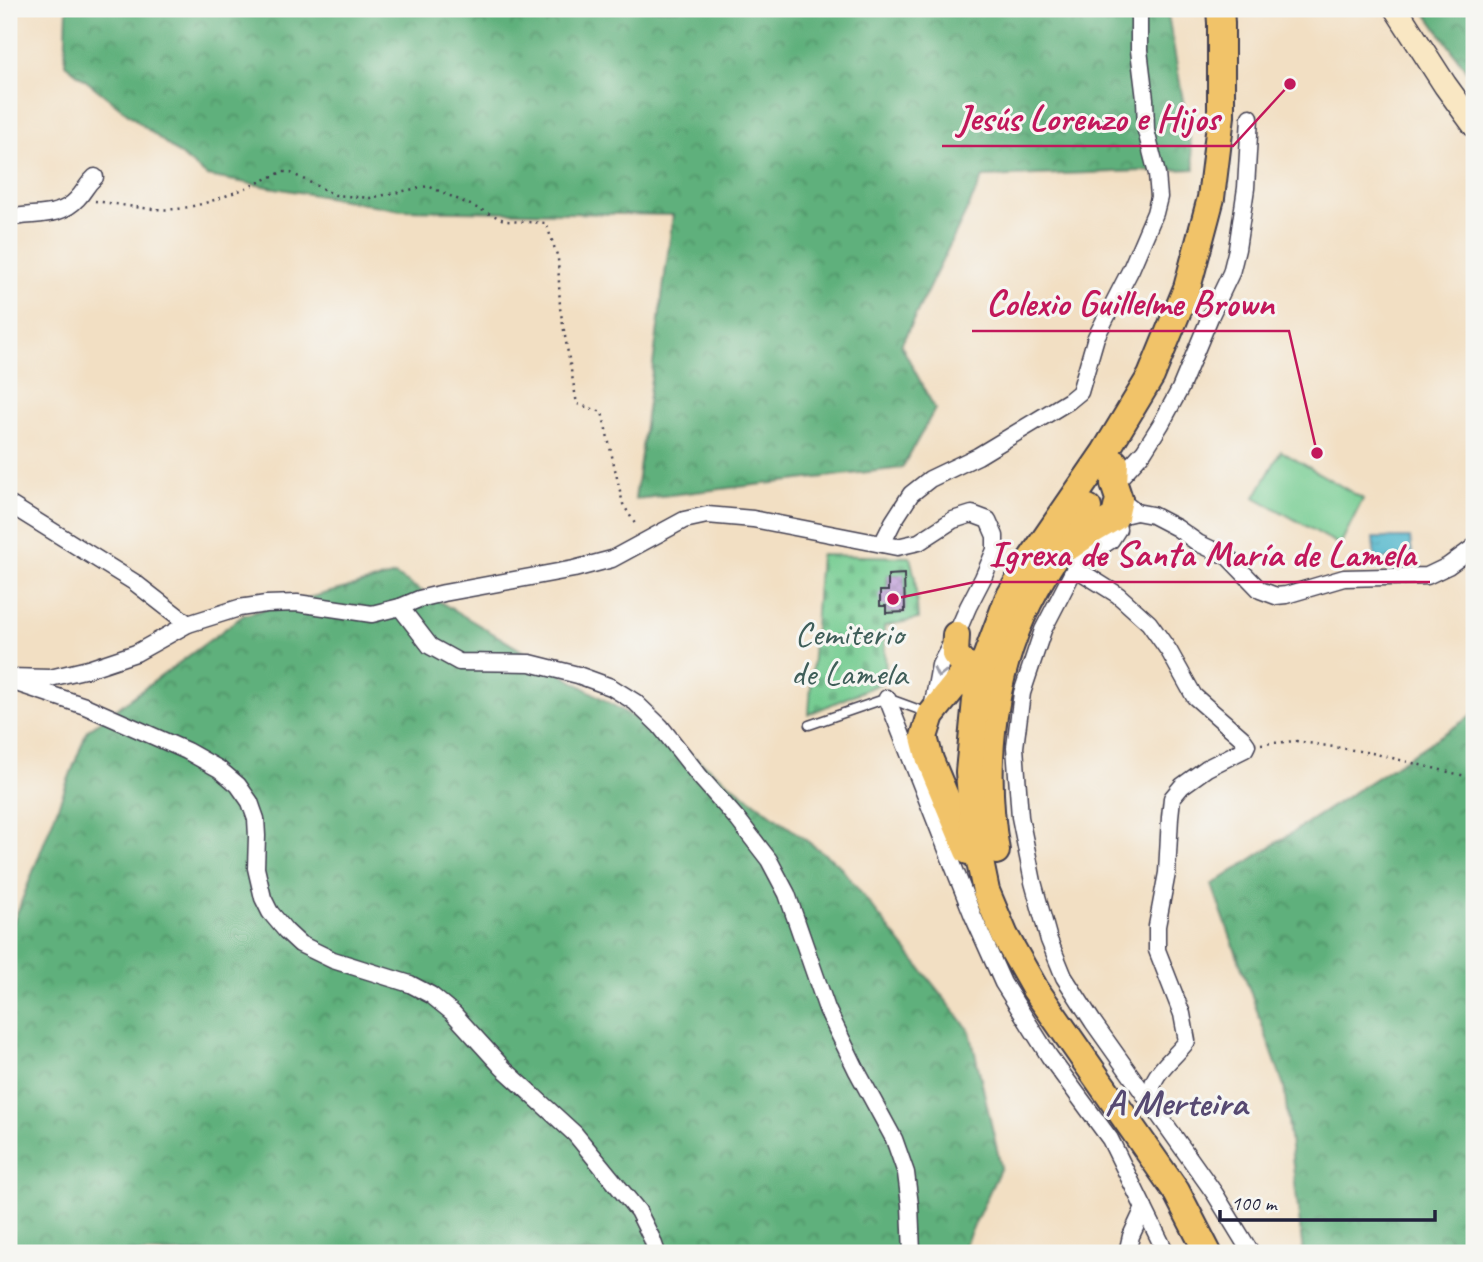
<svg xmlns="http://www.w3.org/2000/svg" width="1483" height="1262" viewBox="0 0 1483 1262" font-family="Caveat,sans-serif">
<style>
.forest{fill:url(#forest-crowns);stroke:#40695b;stroke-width:2}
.cemetery{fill:url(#cemetery-stones);stroke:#4b7766;stroke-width:2;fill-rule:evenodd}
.pitch{fill:#74cc91;stroke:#4b7766;stroke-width:2}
.water{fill:url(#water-ripples);stroke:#386c83;stroke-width:2}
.building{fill:url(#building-cross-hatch)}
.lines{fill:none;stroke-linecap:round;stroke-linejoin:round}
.lane-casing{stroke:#413e4f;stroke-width:11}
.street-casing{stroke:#413e4f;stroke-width:19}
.secondary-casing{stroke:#413e4f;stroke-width:26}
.primary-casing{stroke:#413e4f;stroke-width:30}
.path{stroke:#413e4f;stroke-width:2.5;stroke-dasharray:2 5;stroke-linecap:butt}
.lane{stroke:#fff;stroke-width:8}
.street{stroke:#fff;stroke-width:16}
.secondary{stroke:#f9e7c3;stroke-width:23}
.primary{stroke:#f1c369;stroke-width:26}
.oneway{stroke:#9c9ca7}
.labels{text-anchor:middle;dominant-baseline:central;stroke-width:6;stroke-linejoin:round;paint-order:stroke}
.park-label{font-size:35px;fill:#3f5e59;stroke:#f6f6f2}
.neighbourhood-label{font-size:37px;font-weight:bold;fill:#574a72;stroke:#f6f6f2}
.leader{fill:none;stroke:#c2185b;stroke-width:2.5}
.callout-dot{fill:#c2185b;stroke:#f6f6f2;stroke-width:2.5}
.callout-label{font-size:37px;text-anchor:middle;font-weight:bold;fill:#c2185b;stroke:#f6f6f2;stroke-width:6;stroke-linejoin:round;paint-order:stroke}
</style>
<defs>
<pattern id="forest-crowns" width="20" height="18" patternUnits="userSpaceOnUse" patternTransform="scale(1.75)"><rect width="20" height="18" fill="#5fb07b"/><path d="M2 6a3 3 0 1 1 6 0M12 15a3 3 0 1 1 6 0" fill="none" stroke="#4e8f66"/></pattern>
<pattern id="cemetery-stones" width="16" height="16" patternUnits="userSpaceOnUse" patternTransform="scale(1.75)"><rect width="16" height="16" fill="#74cc91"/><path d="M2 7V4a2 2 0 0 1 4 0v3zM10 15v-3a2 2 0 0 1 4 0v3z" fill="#64af7e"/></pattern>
<pattern id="water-ripples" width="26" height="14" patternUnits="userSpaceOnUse" patternTransform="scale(1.75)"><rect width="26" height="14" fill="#4db5cb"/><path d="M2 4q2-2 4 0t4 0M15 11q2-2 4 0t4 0" fill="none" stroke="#4093a6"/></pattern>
<pattern id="building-cross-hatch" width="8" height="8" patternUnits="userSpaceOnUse" patternTransform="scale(1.75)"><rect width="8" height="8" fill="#b993d7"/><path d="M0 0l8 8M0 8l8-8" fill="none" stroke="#9678b0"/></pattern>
</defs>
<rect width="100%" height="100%" fill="#f6f6f2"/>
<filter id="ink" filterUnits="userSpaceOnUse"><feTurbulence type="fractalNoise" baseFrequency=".0143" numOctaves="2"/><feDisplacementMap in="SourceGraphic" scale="14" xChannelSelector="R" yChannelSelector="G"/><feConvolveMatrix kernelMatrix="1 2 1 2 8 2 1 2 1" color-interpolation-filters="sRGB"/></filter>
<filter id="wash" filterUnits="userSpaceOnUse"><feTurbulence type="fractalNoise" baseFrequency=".00686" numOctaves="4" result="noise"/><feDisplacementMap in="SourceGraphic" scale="28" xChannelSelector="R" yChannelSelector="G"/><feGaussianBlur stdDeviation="1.57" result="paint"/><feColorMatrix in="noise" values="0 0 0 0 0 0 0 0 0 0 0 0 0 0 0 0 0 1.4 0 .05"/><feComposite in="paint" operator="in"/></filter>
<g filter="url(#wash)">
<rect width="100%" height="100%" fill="#f2dfc3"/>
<g class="forest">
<path d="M67,9H1167L1195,169L983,177L901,345L935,409L902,468L635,499L673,215L401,210L207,176L65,64Z"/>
<path d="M1423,9H1474V81Z"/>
<path d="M395,575L670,739L838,864L970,1031L1001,1167L961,1253H9V934L87,731L244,615Z"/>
<path d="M1474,714V1253H1303L1284,1086L1212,885Z"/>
</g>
<path class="cemetery" d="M820,555L910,557L915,578L918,619L884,626L886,681L809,714ZM888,575H904L905,612L887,613Z"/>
<path class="pitch" d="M1281,451L1363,499L1340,545L1255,497Z"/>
<path class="water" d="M1373,538H1410L1412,554L1375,561Z"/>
<g id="blocks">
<path class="building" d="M904,574L905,612L886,613V606H880V591H888V575Z"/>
</g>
</g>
<g filter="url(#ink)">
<use href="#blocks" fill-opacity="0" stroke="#413e4f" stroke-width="2"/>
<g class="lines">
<defs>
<path id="lane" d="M809,725L887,698L928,713"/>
<g id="street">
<path d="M9,218C33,212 59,219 77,199C85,191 85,186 95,177"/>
<path d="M1114,484L1144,451L1161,424L1180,389L1210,317L1231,273L1237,249L1246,188L1250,117"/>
<path d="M1119,499L1136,512L1115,517L1118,529L1111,540L1085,557L1075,568L1043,630L1022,693L1015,747L1020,817L1033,882L1049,940L1064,977L1093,1022L1215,1194L1251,1253"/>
<path d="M9,504L134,582L188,624"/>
<path d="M1136,512L1152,515L1177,528L1198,543L1228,557L1260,590L1276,596L1286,595L1344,578L1427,576L1448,566L1474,547"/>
<path d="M882,544L893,522L911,494L930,479L978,456L1069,401L1080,392L1096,337L1131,269L1155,213L1159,197L1157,174L1146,131L1145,99L1139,50V9"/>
<path d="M1075,568L1118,595L1149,623L1169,651L1194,696L1242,738L1247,745L1245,749L1207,768L1182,786L1172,798L1170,817L1167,873L1157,926V950L1182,1014L1187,1041C1171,1063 1143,1076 1154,1107"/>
<path d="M400,607L430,646L459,662L530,663L578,675L611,687L635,702L660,726L701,778L739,821L769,860L787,894L827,1009L857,1071L894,1139L906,1173L910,1205L912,1253"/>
<path d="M9,677L50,678L88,669L136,653L188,624L239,608L266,604L297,603L372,614L400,607L419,599L444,593L574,569L612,559L684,520L707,515L753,519L897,547L919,542L953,520L972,514L988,520L995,536V550L983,578L968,607L956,635L940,665L932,709"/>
<path d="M13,682L85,706L187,751L219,769L238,785L250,802L256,819L257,836L256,868L263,898L270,912L286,931L300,944L333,960L410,984L431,995L453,1013L503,1068L575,1134L638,1211L652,1239L657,1253"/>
<path d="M887,698L973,916L1003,983L1049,1056L1110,1139L1166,1253"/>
<path d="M1127,1253L1131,1236L1144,1208"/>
</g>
<path id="secondary" d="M1396,9L1445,85L1474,125"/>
<g id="primary">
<path d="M1070,546L1093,530L1115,517L1119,499L1114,484L1115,463"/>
<path d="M956,635L955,654L968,669L983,671"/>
<path d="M968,851L930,760L924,737L931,715L968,669"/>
<path d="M996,851C981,762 992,668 1036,588C1051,560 1070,534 1088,508"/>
<path d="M1208,1253L1176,1191L1035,989L1005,936L986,891L974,833L969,772L976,700L981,671L1008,599L1032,558L1105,452L1151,376L1187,288L1211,198L1221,116V23L1220,9"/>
</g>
</defs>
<use href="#lane" class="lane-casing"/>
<use href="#street" class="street-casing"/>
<use href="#secondary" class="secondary-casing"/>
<use href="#primary" class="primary-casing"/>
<g class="path">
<path d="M95,201C120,204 158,213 183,208C215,203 252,185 282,172H289L335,195L370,198L428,186L506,221L546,223L558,258L560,308L577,404L602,412L623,504L637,527"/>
<path d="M1261,744L1296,741L1372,753L1465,776L1474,774"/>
</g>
<use href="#lane" class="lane"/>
<use href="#street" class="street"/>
<use href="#secondary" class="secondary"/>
<use href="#primary" class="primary"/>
</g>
<defs><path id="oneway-chevron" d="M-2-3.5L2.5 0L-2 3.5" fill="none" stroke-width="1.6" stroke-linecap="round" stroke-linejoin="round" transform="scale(1.75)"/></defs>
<use class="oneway" href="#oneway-chevron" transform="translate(939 673) rotate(103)"/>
</g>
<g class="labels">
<g class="park-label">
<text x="849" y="633">Cemiterio<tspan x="849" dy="40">de Lamela</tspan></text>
</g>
<g class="neighbourhood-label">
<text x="1176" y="1102">A Merteira</text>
</g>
</g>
<path class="leader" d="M1290 84L1233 146H942M1317 453L1289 331H972M893 599L975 582H1430"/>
<g class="callout-dot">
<circle cx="1290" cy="84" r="7"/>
<circle cx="1317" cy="453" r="7"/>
<circle cx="893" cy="599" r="7"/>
</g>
<g class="callout-label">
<text x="1088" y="130">Jesús Lorenzo e Hijos</text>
<text x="1130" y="315">Colexio Guillelme Brown</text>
<text x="1202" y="566">Igrexa de Santa María de Lamela</text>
</g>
<rect width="1483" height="1262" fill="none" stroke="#f6f6f2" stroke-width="35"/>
<path d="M1220 1210v10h215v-10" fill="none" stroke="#22223b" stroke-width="3.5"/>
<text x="1231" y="1210" font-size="21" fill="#22223b" stroke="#f6f6f2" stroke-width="5" paint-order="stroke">100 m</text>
</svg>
